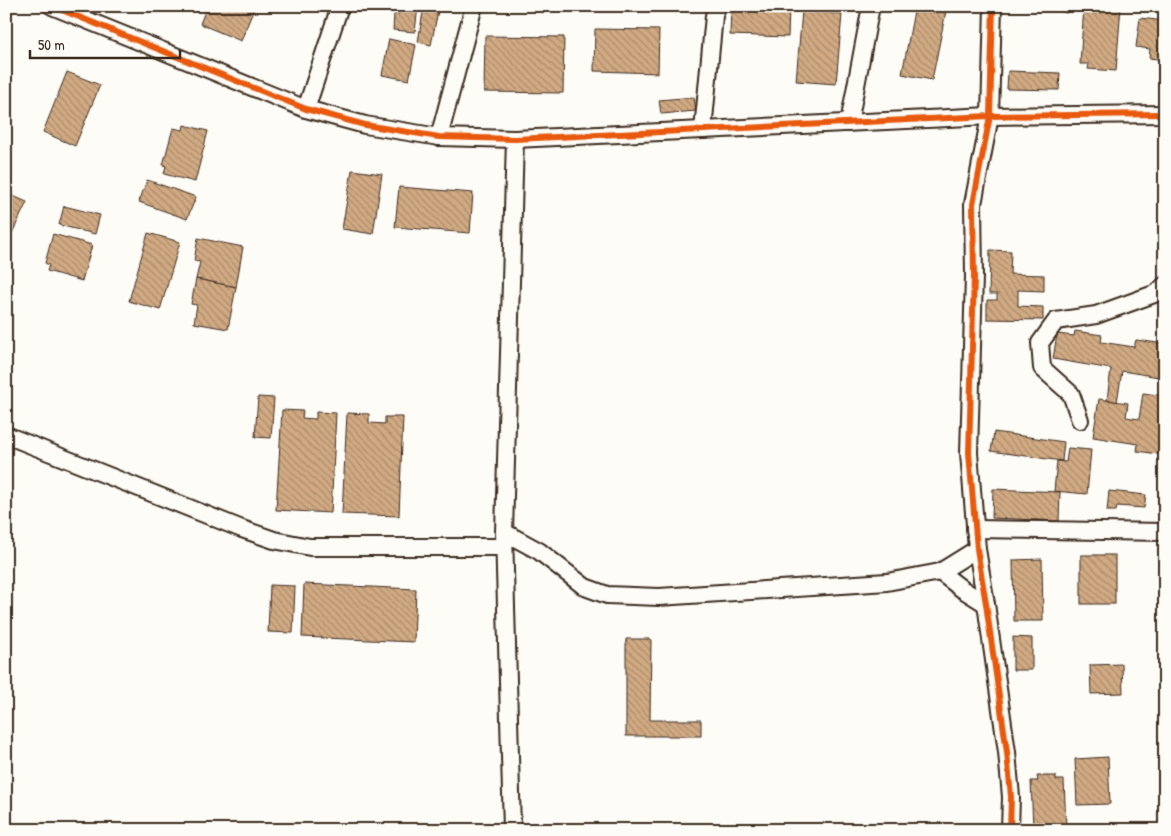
<svg xmlns="http://www.w3.org/2000/svg" width="1171" height="836" viewBox="0 0 1171 836" font-family="'Patrick Hand',sans-serif">
<style>
.building{fill:url(#building-back-hatch);stroke:#3b2a1e}
.lines{fill:none;stroke-linecap:round;stroke-linejoin:round}
.street-casing{stroke:#3b2a1e;stroke-width:20}
.street{stroke:#fdfcf7;stroke-width:16}
.cycleway-casing{stroke:#fdfcf7;stroke-width:9}
.cycleway{stroke:#e8590c;stroke-width:6}
</style>
<defs>
<pattern id="building-back-hatch" width="6" height="6" patternUnits="userSpaceOnUse" patternTransform="scale(1.25)"><rect width="6" height="6" fill="#d1aa83"/><path d="M-1 5l2 2M0 0l6 6M5-1l2 2" fill="none" stroke="#ab8b6b"/></pattern>
</defs>
<rect width="100%" height="100%" fill="#fdfcf7"/>
<filter id="ink" filterUnits="userSpaceOnUse"><feTurbulence type="fractalNoise" baseFrequency=".02" numOctaves="2"/><feDisplacementMap in="SourceGraphic" scale="10" xChannelSelector="R" yChannelSelector="G"/><feConvolveMatrix kernelMatrix="1 2 1 2 8 2 1 2 1" color-interpolation-filters="sRGB"/></filter>
<g filter="url(#ink)">
<g class="building">
<path d="M207,6H255L241,41L200,24Z"/>
<path d="M400,6H418L415,32L393,30L394,14H399Z"/>
<path d="M424,6H439L431,45L418,42Z"/>
<path d="M597,6H636V11L597,10Z"/>
<path d="M731,6H789L788,37L730,35Z"/>
<path d="M915,6H947L932,80L902,74Z"/>
<path d="M1038,6H1069L1067,13Z"/>
<path d="M1084,6H1121L1116,71L1088,69L1089,64H1080Z"/>
<path d="M802,11L842,14L836,84L796,81Z"/>
<path d="M1140,18L1165,21V60L1149,58L1150,49L1136,47Z"/>
<path d="M595,29L659,30L658,73L594,71Z"/>
<path d="M485,36L564,37L563,93L484,92Z"/>
<path d="M389,39L416,45L409,80L382,75Z"/>
<path d="M1008,71L1060,73L1059,90L1007,89Z"/>
<path d="M67,72L100,85L75,146L43,132Z"/>
<path d="M694,97L696,111L661,114L659,100Z"/>
<path d="M184,125L208,131L195,182L164,174L166,166L163,165L173,128L183,130Z"/>
<path d="M352,170L382,174L373,234L342,229Z"/>
<path d="M147,180L196,197L187,219L139,202Z"/>
<path d="M399,187L473,193L470,233L395,227Z"/>
<path d="M6,193L27,202L6,246Z"/>
<path d="M64,206L100,215L95,234L59,225Z"/>
<path d="M148,233L180,242L160,310L129,301Z"/>
<path d="M53,234L92,245L82,281L47,271L49,265L45,263Z"/>
<path d="M198,238L243,247L236,287L196,279L200,262L194,261Z"/>
<path d="M990,250L1011,251L1010,274L1044,275V291L1018,290V306L1043,307V320L987,319V300H997V294H989Z"/>
<path d="M196,279L236,287L228,329L194,323L197,305L191,304Z"/>
<path d="M1075,331L1102,335L1101,342L1134,347L1136,340L1165,344V378L1122,371L1117,402L1107,400L1111,369L1053,359L1057,334L1074,336Z"/>
<path d="M1143,393L1165,396V455L1137,451L1138,444L1093,437L1099,399L1128,403L1126,417L1139,419Z"/>
<path d="M258,397L274,398L271,438L255,437Z"/>
<path d="M282,410L303,411L302,418L316,419V412L336,413L331,513L276,510Z"/>
<path d="M347,413L369,414V423L385,424V417H403L399,516L342,514Z"/>
<path d="M994,432L1064,442L1062,461L991,451Z"/>
<path d="M1068,448L1091,450L1087,494L1054,491L1057,461L1066,462Z"/>
<path d="M993,489L1060,492L1059,521L992,518Z"/>
<path d="M1109,491L1146,495L1144,508L1117,506L1116,511H1107Z"/>
<rect x="1081" y="555" width="34" height="49"/>
<path d="M1042,559L1043,621H1014L1013,560Z"/>
<path d="M304,584L416,589L414,642L302,637Z"/>
<path d="M270,585L295,586L293,633L268,632Z"/>
<path d="M1013,637L1032,638V670H1013Z"/>
<path d="M626,639H651L650,720H701V736H626Z"/>
<path d="M1122,664L1123,693L1091,694L1090,665Z"/>
<path d="M1108,757L1110,804L1077,805L1075,759Z"/>
<path d="M1037,776H1056V780H1064L1066,827L1033,828L1031,781H1038Z"/>
</g>
<g class="lines">
<defs>
<g id="street">
<path d="M52,6L306,109L365,125L439,137L515,139L990,116L1165,114"/>
<path d="M993,6L990,116L973,204L974,276L969,453L977,549L986,604L1007,752L1011,797L1010,830"/>
<path d="M306,109L340,6"/>
<path d="M849,123L871,6"/>
<path d="M703,130L714,16L716,6"/>
<path d="M439,137L474,6"/>
<path d="M1080,420L1071,394L1042,368L1040,343L1056,321L1096,315L1157,293L1165,285"/>
<path d="M6,435L242,529L274,540L310,547H504"/>
<path d="M975,529L1165,532"/>
<path d="M504,532L539,551L585,587L607,595L659,597L887,582L940,572L977,549"/>
<path d="M940,572L962,589L986,604"/>
<path d="M512,830L504,532L515,139"/>
</g>
</defs>
<use href="#street" class="street-casing"/>
<use href="#street" class="street"/>
<defs>
<g id="cycleway">
<path d="M52,6L306,109L365,125L439,137L515,139L990,116L1165,114"/>
<path d="M993,6L990,116L973,204L974,276L969,453L977,549L986,604L1007,752L1011,797L1010,830"/>
</g>
</defs>
<use href="#cycleway" class="cycleway-casing"/>
<use href="#cycleway" class="cycleway"/>
</g>
</g>
<rect width="1171" height="836" fill="none" stroke="#fdfcf7" stroke-width="25"/>
<rect x="12" y="12" width="1146" height="811" fill="none" stroke="#3b2a1e" stroke-width="2" filter="url(#ink)"/>
<path d="M30 50v8h150v-8" fill="none" stroke="#3b2a1e" stroke-width="2.5"/>
<text x="38" y="50" font-size="15" fill="#3b2a1e" stroke="#fdfcf7" stroke-width="4" paint-order="stroke">50 m</text>
</svg>
